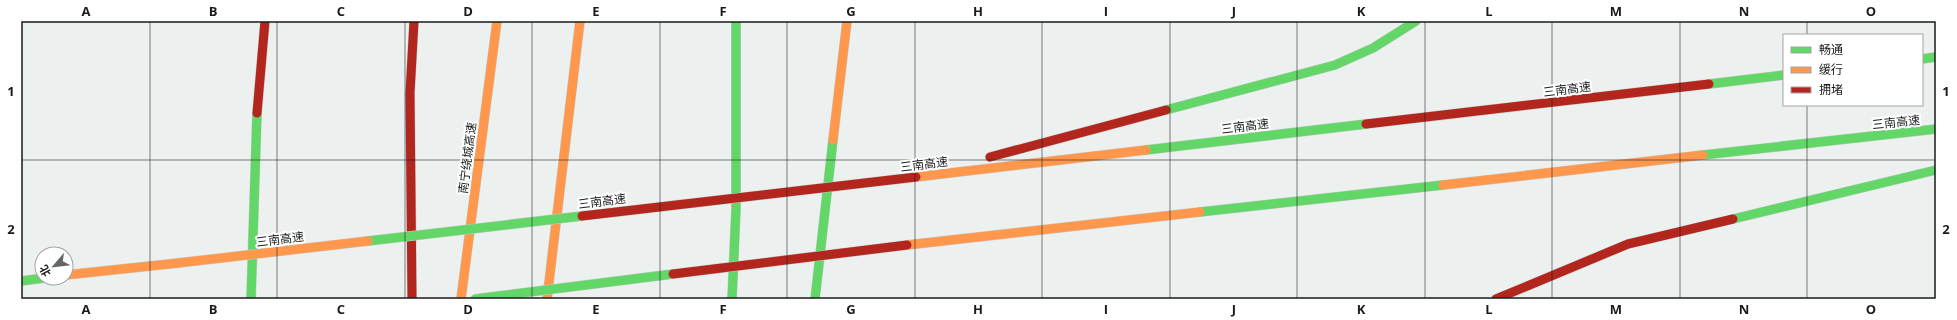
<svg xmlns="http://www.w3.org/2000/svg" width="1957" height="320" viewBox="0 0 1957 320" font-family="'Open Sans','Noto Sans SC',sans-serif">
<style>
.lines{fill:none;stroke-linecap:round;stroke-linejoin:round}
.fast-casing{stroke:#cacdcc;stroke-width:10}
.slow-casing{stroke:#cacdcc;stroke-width:10}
.jam-casing{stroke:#cacdcc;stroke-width:10}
.fast{stroke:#63d668;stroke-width:9}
.slow{stroke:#ff974d;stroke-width:9}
.jam{stroke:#b3261e;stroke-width:9}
.fast-bridge-casing{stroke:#cacdcc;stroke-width:10;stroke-linecap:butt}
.slow-bridge-casing{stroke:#cacdcc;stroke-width:10;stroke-linecap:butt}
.jam-bridge-casing{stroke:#cacdcc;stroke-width:10;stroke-linecap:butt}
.fast-bridge{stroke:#63d668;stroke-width:9}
.slow-bridge{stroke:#ff974d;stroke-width:9}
.jam-bridge{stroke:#b3261e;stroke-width:9}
.grid{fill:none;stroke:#181b1a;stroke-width:1;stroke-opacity:0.55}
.labels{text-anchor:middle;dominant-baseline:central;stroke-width:4;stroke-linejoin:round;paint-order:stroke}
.street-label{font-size:12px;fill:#181b1a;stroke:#fff}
.neatline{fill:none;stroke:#181b1a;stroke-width:1.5}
.grid-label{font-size:13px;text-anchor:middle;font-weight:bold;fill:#181b1a}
</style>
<rect width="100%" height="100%" fill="#ecf1ef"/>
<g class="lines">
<defs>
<g id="fast">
<path d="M1922,59L1936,57"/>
<path d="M1709,84L1784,75"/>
<path d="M1166,110L1335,65L1373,48L1416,21"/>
<path d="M1146,150L1366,124"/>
<path d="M1703,155L1936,129"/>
<path d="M1200,212L1443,185"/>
<path d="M1733,219L1936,170"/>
<path d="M21,281L44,278"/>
<path d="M251,299L257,113"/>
<path d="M732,299L736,209V21"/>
<path d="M815,299L833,140"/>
</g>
<g id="slow">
<path d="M833,140L847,21"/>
<path d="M916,177L1146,150"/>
<path d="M1443,185L1703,155"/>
<path d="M907,245L1200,212"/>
<path d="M66,275L178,263"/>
<path d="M461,299L497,21"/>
<path d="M547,299L580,21"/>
</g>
<g id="jam">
<path d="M257,113L265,21"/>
<path d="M1366,124L1709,84"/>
<path d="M990,157L1166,110"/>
<path d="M412,299L410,93L414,21"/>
<path d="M1496,299L1628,244L1733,219"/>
</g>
</defs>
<use href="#fast" class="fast-casing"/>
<use href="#slow" class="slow-casing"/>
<use href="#jam" class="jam-casing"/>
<use href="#fast" class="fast"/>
<use href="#slow" class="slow"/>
<use href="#jam" class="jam"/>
<defs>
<g id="fast-bridge">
<path d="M368,241L582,216"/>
<path d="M475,299L673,274"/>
</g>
<path id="slow-bridge" d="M178,263L368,241"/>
<g id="jam-bridge">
<path d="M582,216L916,177"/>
<path d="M673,274L907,245"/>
</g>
</defs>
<use href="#fast-bridge" class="fast-bridge-casing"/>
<use href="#slow-bridge" class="slow-bridge-casing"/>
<use href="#jam-bridge" class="jam-bridge-casing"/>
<use href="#fast-bridge" class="fast-bridge"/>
<use href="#slow-bridge" class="slow-bridge"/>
<use href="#jam-bridge" class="jam-bridge"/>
</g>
<path class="grid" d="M150,21V299M277,21V299M405,21V299M532,21V299M660,21V299M787,21V299M915,21V299M1042,21V299M1170,21V299M1297,21V299M1425,21V299M1552,21V299M1680,21V299M1807,21V35M1807,105V299M21,160H1936"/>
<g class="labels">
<g class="street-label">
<text transform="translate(1567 89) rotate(-7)">三南高速</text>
<text transform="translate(1896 122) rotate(-6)">三南高速</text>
<text transform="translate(1245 126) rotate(-7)">三南高速</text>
<text transform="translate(467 158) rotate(-83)">南宁绕城高速</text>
<text transform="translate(924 164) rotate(-7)">三南高速</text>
<text transform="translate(602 201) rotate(-7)">三南高速</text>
<text transform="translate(280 239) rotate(-7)">三南高速</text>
</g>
</g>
<rect width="1957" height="320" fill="none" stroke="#ffffff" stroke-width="44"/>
<rect x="1783" y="34" width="140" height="72" fill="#ffffff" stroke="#a3a4a3"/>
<rect x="1791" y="47" width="20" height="6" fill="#63d668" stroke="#a3a4a3"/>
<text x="1819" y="54" font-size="12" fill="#181b1a">畅通</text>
<rect x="1791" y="67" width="20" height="6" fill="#ff974d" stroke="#a3a4a3"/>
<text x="1819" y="74" font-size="12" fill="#181b1a">缓行</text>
<rect x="1791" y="87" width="20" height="6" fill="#b3261e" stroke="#a3a4a3"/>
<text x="1819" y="94" font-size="12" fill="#181b1a">拥堵</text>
<g transform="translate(54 266) rotate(242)"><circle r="19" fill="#ffffff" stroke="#a3a4a3"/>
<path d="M0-3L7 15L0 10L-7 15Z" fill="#626665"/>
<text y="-6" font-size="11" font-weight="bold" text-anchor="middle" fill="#181b1a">北</text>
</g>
<rect x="22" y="22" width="1913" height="276" class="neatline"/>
<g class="grid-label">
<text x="86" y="16">A</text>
<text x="213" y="16">B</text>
<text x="341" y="16">C</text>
<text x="468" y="16">D</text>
<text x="596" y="16">E</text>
<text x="723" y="16">F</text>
<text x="851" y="16">G</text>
<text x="978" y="16">H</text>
<text x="1106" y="16">I</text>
<text x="1234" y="16">J</text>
<text x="1361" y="16">K</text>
<text x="1489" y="16">L</text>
<text x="1616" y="16">M</text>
<text x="1744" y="16">N</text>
<text x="1871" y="16">O</text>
<text x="11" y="96">1</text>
<text x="1946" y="96">1</text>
<text x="11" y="234">2</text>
<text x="1946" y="234">2</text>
<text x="86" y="314">A</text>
<text x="213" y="314">B</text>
<text x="341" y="314">C</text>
<text x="468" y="314">D</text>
<text x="596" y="314">E</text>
<text x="723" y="314">F</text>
<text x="851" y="314">G</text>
<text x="978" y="314">H</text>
<text x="1106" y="314">I</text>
<text x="1234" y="314">J</text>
<text x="1361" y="314">K</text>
<text x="1489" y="314">L</text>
<text x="1616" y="314">M</text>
<text x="1744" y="314">N</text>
<text x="1871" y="314">O</text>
</g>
</svg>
